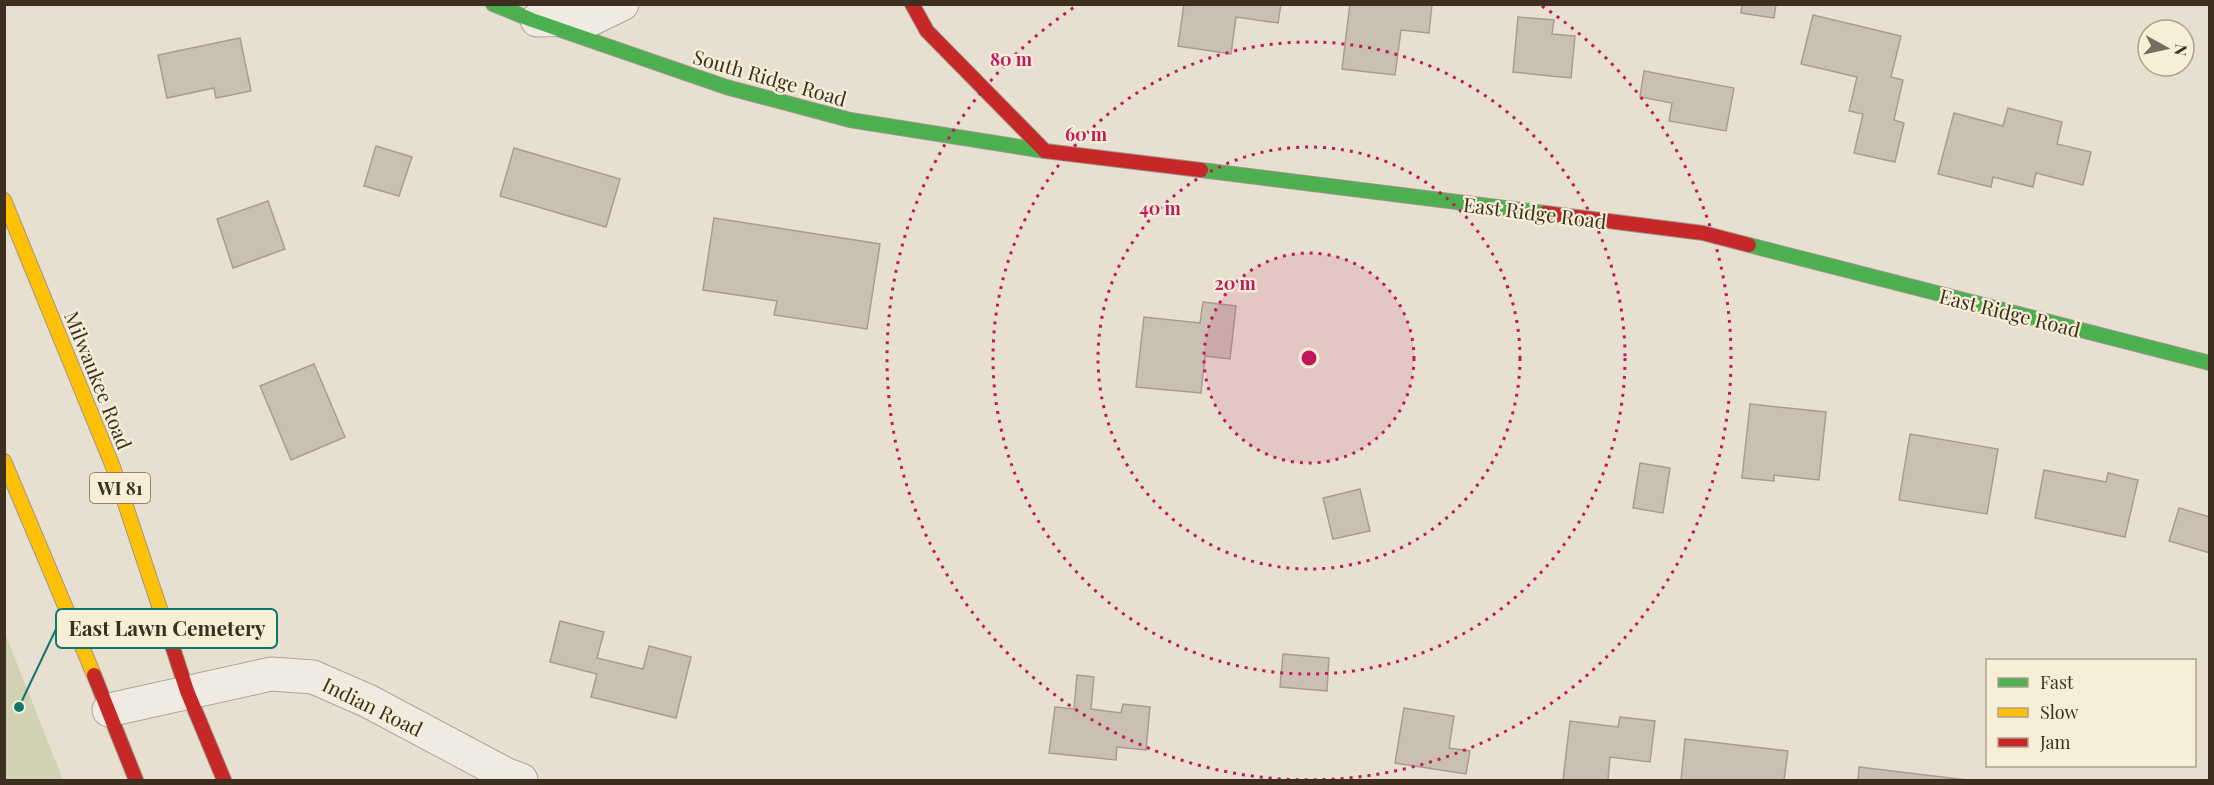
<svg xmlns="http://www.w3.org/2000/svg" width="2214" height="785" viewBox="0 0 2214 785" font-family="'Playfair Display',serif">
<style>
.cemetery{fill:#d1d1b3}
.building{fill:#cbbfb2;stroke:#a89c90;stroke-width:1.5}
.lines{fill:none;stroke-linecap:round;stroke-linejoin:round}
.street-casing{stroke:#ada599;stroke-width:35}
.fast-casing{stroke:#9c958a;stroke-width:16}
.slow-casing{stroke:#9c958a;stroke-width:16}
.jam-casing{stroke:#9c958a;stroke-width:16}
.street{stroke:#efebe3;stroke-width:33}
.fast{stroke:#4caf50;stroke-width:14}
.slow{stroke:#ffc107;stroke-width:14}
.jam{stroke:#c62828;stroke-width:14}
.ring{fill:none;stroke:#c2185b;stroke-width:3;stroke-dasharray:3 6}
.labels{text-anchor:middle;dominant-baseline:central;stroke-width:4.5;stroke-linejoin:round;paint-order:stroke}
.shield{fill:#f7eed8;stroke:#756857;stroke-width:1.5}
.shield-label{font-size:18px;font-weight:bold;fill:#3d2e20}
.street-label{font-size:20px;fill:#3d2e20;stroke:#f7eed8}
.centre{fill:#c2185b;stroke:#f7eed8;stroke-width:3}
.ring-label{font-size:18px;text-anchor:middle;font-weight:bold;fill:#c2185b;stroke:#f7eed8;stroke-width:4.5;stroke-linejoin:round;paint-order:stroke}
.leader{fill:none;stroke:#0f766e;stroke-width:2}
.callout-dot{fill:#0f766e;stroke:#f7eed8;stroke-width:2}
.callout{fill:#f7eed8;stroke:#0f766e;stroke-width:2}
.callout-label{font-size:21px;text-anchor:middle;font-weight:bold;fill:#3d2e20}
</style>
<rect width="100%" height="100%" fill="#e7e0d1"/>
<path class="cemetery" d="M4,633H5L63,780H5Z"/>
<g class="building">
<path d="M1184,4H1281L1278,23L1236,17L1231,54L1178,46Z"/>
<path d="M1350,4H1432L1429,33L1401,30L1395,75L1342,69Z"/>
<path d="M1742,4H1776L1774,18L1741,13Z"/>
<path d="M1813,15L1901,36L1891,77L1903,80L1894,120L1904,123L1895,162L1854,153L1863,114L1849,111L1857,77L1801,64Z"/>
<path d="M1518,17L1554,20L1552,34L1575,36L1571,78L1513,72Z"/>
<path d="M240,38L251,91L216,98L214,88L167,98L158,55Z"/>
<path d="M1644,71L1734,88L1726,131L1669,121L1672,103L1640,97Z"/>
<path d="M2008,108L2062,122L2057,144L2091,152L2083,185L2036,173L2033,187L1993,177L1991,187L1938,174L1954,113L2003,126Z"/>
<path d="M376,146L412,157L399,196L364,186Z"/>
<path d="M514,148L620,179L606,227L500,196Z"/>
<path d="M268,201L285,249L233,268L217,219Z"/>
<path d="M714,218L880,244L867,329L774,315L777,301L703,290Z"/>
<path d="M1203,302L1236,306L1230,359L1205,356L1201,393L1136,387L1144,317L1200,323Z"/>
<path d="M314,364L345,437L291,460L260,386Z"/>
<path d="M1750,404L1826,412L1819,480L1774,475V481L1742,478Z"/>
<path d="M1910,434L1998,449L1987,514L1899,500Z"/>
<path d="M1640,463L1670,468L1663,513L1633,508Z"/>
<path d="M2044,470L2106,482L2108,473L2138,480L2125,537L2035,518Z"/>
<path d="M1360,489L1370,531L1333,539L1323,498Z"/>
<path d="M2179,508L2210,517V553L2169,541Z"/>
<path d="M560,621L604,632L597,658L643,669L649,646L691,657L676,718L591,697L597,674L550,662Z"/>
<path d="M1283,654L1329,658L1327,691L1280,687Z"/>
<path d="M1077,675L1094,677L1091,709L1121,713L1123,704L1150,707L1146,750L1117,747L1116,760L1049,753L1055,707L1074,709Z"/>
<path d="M1404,708L1454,716L1449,748L1470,751L1466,774L1395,763Z"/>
<path d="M1620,717L1655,721L1650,762L1610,757L1608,780H1563L1570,721L1618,727Z"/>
<path d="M1685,739L1788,751L1784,780H1681Z"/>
<path d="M1859,767L1967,780H1858Z"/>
</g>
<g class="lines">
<defs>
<g id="street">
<path d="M537,20L591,19L622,4"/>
<path d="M109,710L271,674L313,677L368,701L507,775L521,780"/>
</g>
<g id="fast">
<path d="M493,4L532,20L726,87L850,120L1045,151"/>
<path d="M1201,170L1545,213"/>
<path d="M1749,245L2210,363"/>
</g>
<g id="slow">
<path d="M4,200L113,467L171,642"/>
<path d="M4,461L94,675"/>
</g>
<g id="jam">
<path d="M912,4L927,31L1045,151L1201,170"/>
<path d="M1545,213L1703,233L1749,245"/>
<path d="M171,642L187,691L224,780"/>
<path d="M94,675L136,780"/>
</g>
</defs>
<use href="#street" class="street-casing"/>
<use href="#fast" class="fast-casing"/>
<use href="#slow" class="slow-casing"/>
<use href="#jam" class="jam-casing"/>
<use href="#street" class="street"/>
<use href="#fast" class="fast"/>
<use href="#slow" class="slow"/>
<use href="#jam" class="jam"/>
</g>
<circle cx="1309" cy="358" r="105" fill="#c2185b" fill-opacity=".12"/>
<g class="ring">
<circle cx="1309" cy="358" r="105"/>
<circle cx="1309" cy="358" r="211"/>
<circle cx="1309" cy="358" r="316"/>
<path d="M1542 6A422 422 0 1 1 1076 6"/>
</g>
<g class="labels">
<rect class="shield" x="90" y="473" width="60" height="30" rx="4.5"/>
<g class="shield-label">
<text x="120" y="488">WI 81</text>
</g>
<g class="street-label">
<text transform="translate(770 77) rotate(16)">South Ridge Road</text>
<text transform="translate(1535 212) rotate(7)">East Ridge Road</text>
<text transform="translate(2010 312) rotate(14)">East Ridge Road</text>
<text transform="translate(99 380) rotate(68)">Milwaukee Road</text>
<text transform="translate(373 706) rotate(26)">Indian Road</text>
</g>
</g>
<circle cx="1309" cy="358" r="9" class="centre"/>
<g class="ring-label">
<text x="1011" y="66">80 m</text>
<text x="1086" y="141">60 m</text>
<text x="1160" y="215">40 m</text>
<text x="1235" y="290">20 m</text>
</g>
<path class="leader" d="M19 707L56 629"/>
<circle class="callout-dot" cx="19" cy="707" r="6"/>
<rect class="callout" x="56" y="609" width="221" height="39" rx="6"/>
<g class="callout-label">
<text x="167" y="636">East Lawn Cemetery</text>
</g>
<rect width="2214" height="785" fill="none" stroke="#3d2e20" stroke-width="12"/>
<rect x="1986" y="659" width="210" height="108" fill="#f7eed8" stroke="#ada18e" stroke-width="1.5"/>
<rect x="1998" y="678" width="30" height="9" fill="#4caf50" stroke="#ada18e" stroke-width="1.5"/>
<text x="2040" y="689" font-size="18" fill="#3d2e20">Fast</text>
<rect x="1998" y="708" width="30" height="9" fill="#ffc107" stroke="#ada18e" stroke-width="1.5"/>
<text x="2040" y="719" font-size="18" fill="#3d2e20">Slow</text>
<rect x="1998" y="738" width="30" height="9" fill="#c62828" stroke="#ada18e" stroke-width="1.5"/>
<text x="2040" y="749" font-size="18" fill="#3d2e20">Jam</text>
<g transform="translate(2166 48) rotate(98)"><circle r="28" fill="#f7eed8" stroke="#ada18e" stroke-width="1.5"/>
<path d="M0-4.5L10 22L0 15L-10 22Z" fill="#786c5e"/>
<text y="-9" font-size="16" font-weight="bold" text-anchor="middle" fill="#3d2e20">N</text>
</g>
</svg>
